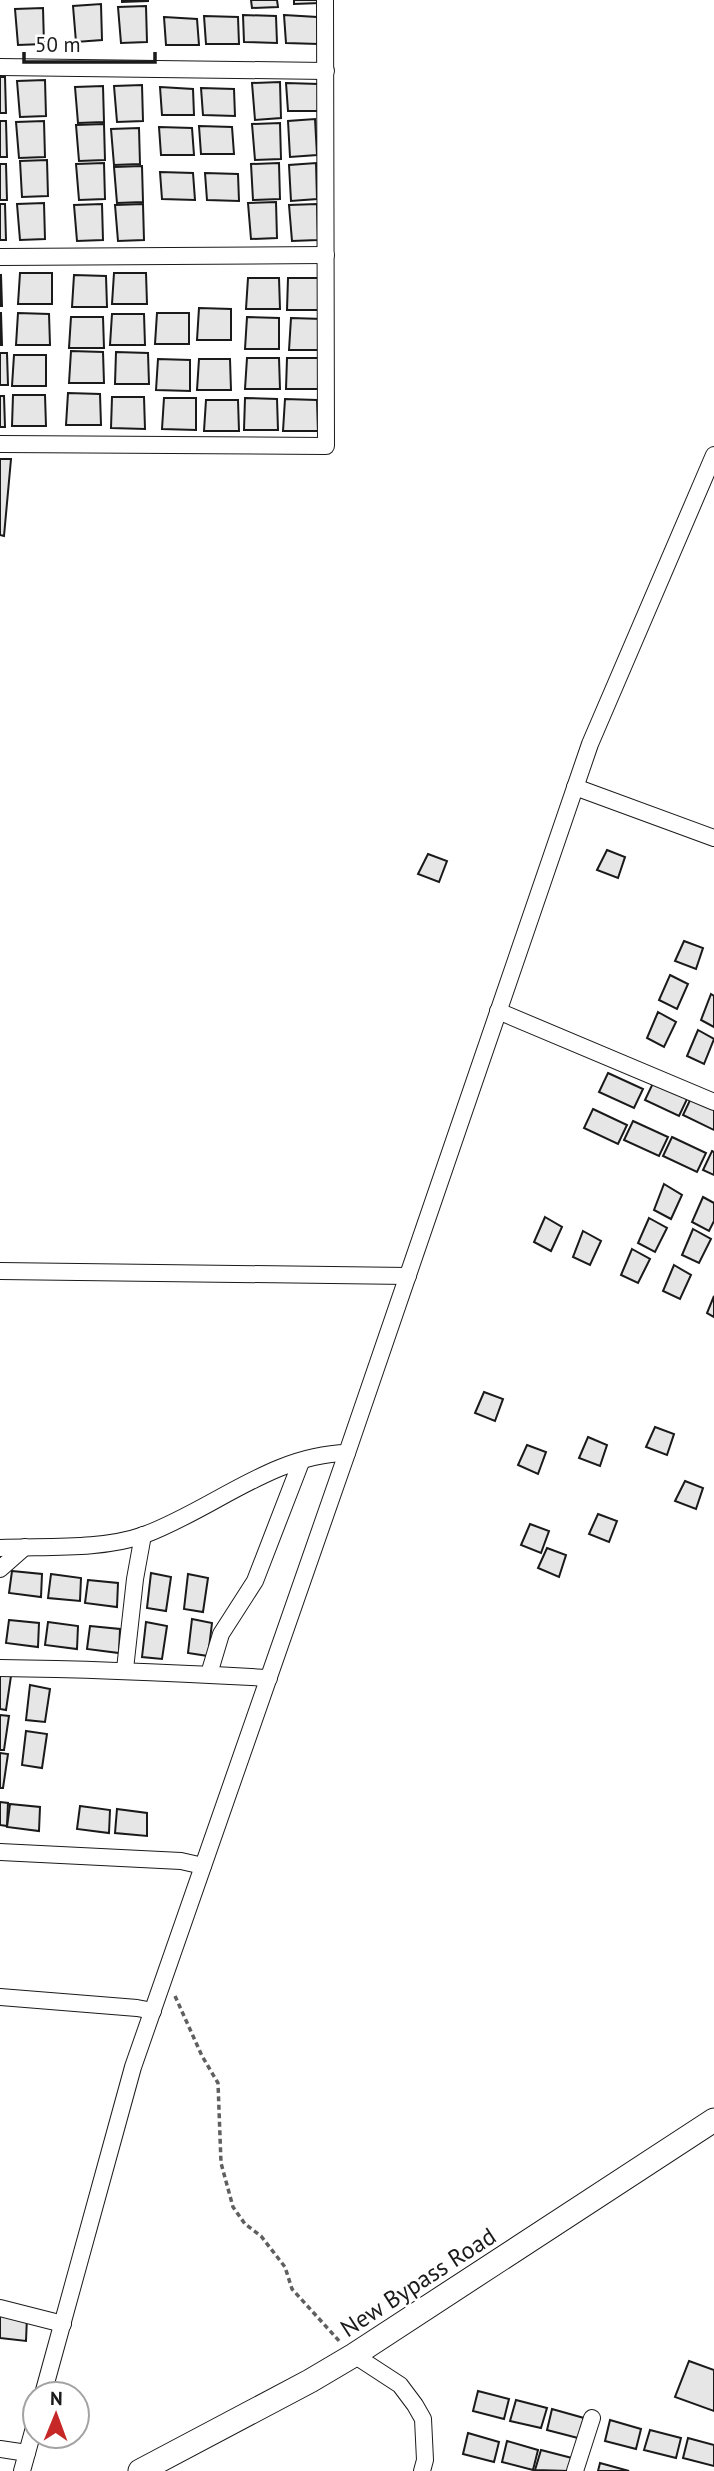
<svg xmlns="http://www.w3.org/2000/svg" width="714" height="2471" viewBox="0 0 714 2471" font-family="'PT Sans',sans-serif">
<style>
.building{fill:#e6e6e6;stroke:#1a1a1a;stroke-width:2}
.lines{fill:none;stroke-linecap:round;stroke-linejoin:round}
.minor-casing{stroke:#1a1a1a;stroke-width:18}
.secondary-casing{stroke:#1a1a1a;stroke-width:25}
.path{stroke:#5f5f5f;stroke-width:3.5;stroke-dasharray:5 3.5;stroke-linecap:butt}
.minor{stroke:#fff;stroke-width:16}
.secondary{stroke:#fff;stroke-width:23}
.labels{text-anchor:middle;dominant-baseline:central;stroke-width:5;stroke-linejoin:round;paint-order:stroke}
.street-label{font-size:24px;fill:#1a1a1a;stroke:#fff}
</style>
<rect width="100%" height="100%" fill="#fff"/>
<g class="building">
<path d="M122,0H148V1L122,2Z"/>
<path d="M251,0H277L278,7L252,8Z"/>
<path d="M294,0H320V3L294,4Z"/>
<path d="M101,4L102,40L76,42L73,6Z"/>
<path d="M146,6L147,42L121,43L118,7Z"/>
<path d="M43,8L44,44L18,45L15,9Z"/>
<path d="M243,15L276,16L277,43L244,42Z"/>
<path d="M284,15L317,17L318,44L286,43Z"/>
<path d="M204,16L238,17L239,44H206Z"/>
<path d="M164,17L197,19L199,45H166Z"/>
<path d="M0,77H5L6,113H0Z"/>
<path d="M45,80L46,116L20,117L17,81Z"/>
<path d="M280,82L281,118L255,120L252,83Z"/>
<path d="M286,83L319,84L321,111H288Z"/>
<path d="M142,85L143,121L117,122L114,86Z"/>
<path d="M103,86L104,122L78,123L75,87Z"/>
<path d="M160,87L193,89L194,115H162Z"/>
<path d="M201,88L234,89L235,116L203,115Z"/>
<path d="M315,119L317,155L290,157L288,121Z"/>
<path d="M0,121H6L7,157H0Z"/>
<path d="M44,121L45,157L19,158L16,122Z"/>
<path d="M280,123L281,159L255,160L252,124Z"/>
<path d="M104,124L105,160L79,161L76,125Z"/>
<path d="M199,126L232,127L234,154H201Z"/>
<path d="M159,127L192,128L194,155H161Z"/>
<path d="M139,128L140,164L114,165L111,129Z"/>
<path d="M47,160L48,196L22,197L20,161Z"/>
<path d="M104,163L105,199L79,200L76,164Z"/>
<path d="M279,163L280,199L253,200L251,164Z"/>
<path d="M316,163L317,199L291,201L289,165Z"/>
<path d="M0,164H6L7,200H0Z"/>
<path d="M142,166L143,202L117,203L114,167Z"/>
<path d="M160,172L193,173L195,200L162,199Z"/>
<path d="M205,173L238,174L239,201L207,200Z"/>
<path d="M276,202L277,238L251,239L248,203Z"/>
<path d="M44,203L45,239L20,240L17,204Z"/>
<path d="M0,204H5L6,240H0Z"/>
<path d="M102,204L103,240L77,241L74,205Z"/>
<path d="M143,204L144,240L118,241L115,205Z"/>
<path d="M317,204L318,240L292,241L289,205Z"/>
<path d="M20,273H52V304H18Z"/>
<path d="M114,273H146L147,304H112Z"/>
<path d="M0,275H1L2,306H0Z"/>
<path d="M74,275L106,276L107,307H72Z"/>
<path d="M248,278H279L280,309H246Z"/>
<path d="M288,278H320L321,310H287Z"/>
<path d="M199,308L231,309V340H197Z"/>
<path d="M0,313H1L2,345H0Z"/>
<path d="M18,313L49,314L50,345H16Z"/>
<path d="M157,313H189V344H155Z"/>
<path d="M112,314H144L145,345H110Z"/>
<path d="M71,317H103L104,348H69Z"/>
<path d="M247,317L279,318V349H245Z"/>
<path d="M291,318L323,319V350H289Z"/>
<path d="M71,351L103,352L104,383H69Z"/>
<path d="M116,352L148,353L149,384H115Z"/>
<path d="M0,353H7L8,385H0Z"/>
<path d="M14,355H46V386H12Z"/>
<path d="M247,358H279L280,389H245Z"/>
<path d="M287,358H319L320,389H286Z"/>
<path d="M158,359L190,360V391L156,390Z"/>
<path d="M199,359H230L231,390H197Z"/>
<path d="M68,393L100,394L101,425H66Z"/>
<path d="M13,395H45L46,426H12Z"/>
<path d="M0,396H4L5,427H0Z"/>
<path d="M112,397H144L145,429L111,428Z"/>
<path d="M164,398H196V430L162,429Z"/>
<path d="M245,398L277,399L278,430H244Z"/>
<path d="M285,399L317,400L318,431H283Z"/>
<path d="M206,400H238L239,431H204Z"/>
<path d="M0,459H11L4,536L0,535Z"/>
<path d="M607,850L625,857L618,878L597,870Z"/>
<path d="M428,854L447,861L439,882L418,874Z"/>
<path d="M684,941L703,948L696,969L675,961Z"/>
<path d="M670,975L688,984L677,1009L659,1000Z"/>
<path d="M711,994L714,996V1027L701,1020Z"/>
<path d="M658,1012L676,1022L664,1047L647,1038Z"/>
<path d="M698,1030L714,1039L704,1064L687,1056Z"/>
<path d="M608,1073L643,1089L634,1108L599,1092Z"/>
<path d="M654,1081L688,1097L679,1116L645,1100Z"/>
<path d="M692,1096L714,1106V1130L683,1115Z"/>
<path d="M593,1109L627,1125L618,1144L584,1128Z"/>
<path d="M633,1121L668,1137L659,1156L624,1140Z"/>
<path d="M672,1137L706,1153L697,1172L663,1156Z"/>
<path d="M712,1151L714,1152V1175L703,1170Z"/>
<path d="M664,1184L682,1195L671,1219L654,1210Z"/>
<path d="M703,1197L714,1203V1221L709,1231L692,1222Z"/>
<path d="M545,1217L562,1227L551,1251L534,1242Z"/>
<path d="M649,1218L667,1228L655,1252L638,1243Z"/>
<path d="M693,1229L711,1239L699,1263L682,1255Z"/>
<path d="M583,1231L601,1241L590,1265L573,1257Z"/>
<path d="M632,1249L650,1259L638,1283L621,1275Z"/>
<path d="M674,1265L691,1275L680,1299L663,1291Z"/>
<path d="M714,1296V1317L707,1313Z"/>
<path d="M484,1392L503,1399L495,1421L475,1413Z"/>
<path d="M655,1427L674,1434L667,1455L646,1447Z"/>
<path d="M588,1437L607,1445L600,1466L579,1458Z"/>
<path d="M527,1445L546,1452L538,1474L518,1465Z"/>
<path d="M685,1481L703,1488L696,1509L675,1501Z"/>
<path d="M598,1514L617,1521L609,1542L589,1534Z"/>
<path d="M530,1524L549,1531L541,1553L521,1545Z"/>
<path d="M547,1548L566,1555L559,1577L538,1568Z"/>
<path d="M12,1571L42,1574L41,1597L9,1593Z"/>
<path d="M151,1573L171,1577L166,1611L147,1608Z"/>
<path d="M51,1574L81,1578L80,1601L48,1598Z"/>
<path d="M188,1574L208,1578L203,1612L184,1609Z"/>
<path d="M88,1580L118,1583L117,1607L85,1603Z"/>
<path d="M192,1619L212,1623L208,1656L188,1653Z"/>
<path d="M9,1620L39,1623L38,1647L6,1643Z"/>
<path d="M48,1622L78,1626L77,1649L45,1645Z"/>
<path d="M146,1622L167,1626L162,1659L142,1657Z"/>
<path d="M90,1626L120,1629L119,1653L87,1649Z"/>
<path d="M0,1674L11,1676L6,1710L0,1709Z"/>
<path d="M30,1685L50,1689L45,1722L26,1720Z"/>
<path d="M0,1715L9,1716L4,1750H0Z"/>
<path d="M26,1731L47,1734L42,1768L22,1765Z"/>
<path d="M0,1753L8,1754L3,1788H0Z"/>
<path d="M0,1802L8,1803L7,1826L0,1825Z"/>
<path d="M10,1804L40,1807L39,1831L7,1827Z"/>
<path d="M80,1806L110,1810L109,1833L77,1829Z"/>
<path d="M117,1809L147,1813V1836L115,1833Z"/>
<path d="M0,2315L27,2317L26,2341L0,2338Z"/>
<path d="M689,2361L714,2370V2411L675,2397Z"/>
<path d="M478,2391L509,2399L504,2419L473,2411Z"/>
<path d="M516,2400L547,2408L541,2428L510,2421Z"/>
<path d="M552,2409L584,2418L578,2438L547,2430Z"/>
<path d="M610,2420L641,2429L636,2449L605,2441Z"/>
<path d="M650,2430L681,2438L676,2458L644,2450Z"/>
<path d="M468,2433L499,2442L494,2462L463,2454Z"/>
<path d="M688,2438L714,2445V2466L683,2458Z"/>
<path d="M507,2441L538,2450L533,2470L502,2462Z"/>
<path d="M541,2450L572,2458L569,2471L535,2470Z"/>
<path d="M600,2463L629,2471H598Z"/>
</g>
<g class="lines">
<defs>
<g id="minor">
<path d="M0,67L326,71"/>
<path d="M0,257L326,255"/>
<path d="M0,444L326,446L325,0"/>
<path d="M575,787L714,838"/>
<path d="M498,1011L714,1102"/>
<path d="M0,1271L408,1276"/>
<path d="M0,1548C45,1546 102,1550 144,1535C212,1510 273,1454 347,1453"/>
<path d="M0,1569L25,1547"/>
<path d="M0,1668C90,1669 179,1673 269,1678"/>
<path d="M125,1669L135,1579L143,1535"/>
<path d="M209,1674L221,1634L255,1581L301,1462"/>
<path d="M0,1852L181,1861L203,1866"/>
<path d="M0,1997L137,2008L153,2011"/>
<path d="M0,2308L63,2324"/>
<path d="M354,2355L400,2385L415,2405L423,2419L425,2460L422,2471"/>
<path d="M43,2394L133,2067L347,1453L590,744L714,455"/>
<path d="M0,2449L27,2453"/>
<path d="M22,2471L35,2424"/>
<path d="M575,2471L592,2418"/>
</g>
<path id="secondary" d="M140,2471L310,2381L354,2355L714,2120"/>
</defs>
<use href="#minor" class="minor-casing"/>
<use href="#secondary" class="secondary-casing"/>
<path class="path" d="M175,1996L202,2056L218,2083L221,2163L233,2207L245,2224L261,2236L285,2267L292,2289L341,2343"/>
<use href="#minor" class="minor"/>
<use href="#secondary" class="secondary"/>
</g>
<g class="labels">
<g class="street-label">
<text transform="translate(418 2282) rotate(-33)">New Bypass Road</text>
</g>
</g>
<g transform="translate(56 2415) rotate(1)"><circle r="33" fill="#ffffff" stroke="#a3a3a3" stroke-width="2"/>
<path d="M0-5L12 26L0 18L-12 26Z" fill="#c62828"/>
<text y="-10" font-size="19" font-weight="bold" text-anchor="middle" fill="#1a1a1a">N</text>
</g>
<path d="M24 52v10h131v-10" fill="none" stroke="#1a1a1a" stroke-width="3.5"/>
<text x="35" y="52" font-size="21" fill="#1a1a1a" stroke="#ffffff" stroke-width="5" paint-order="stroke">50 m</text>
</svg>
